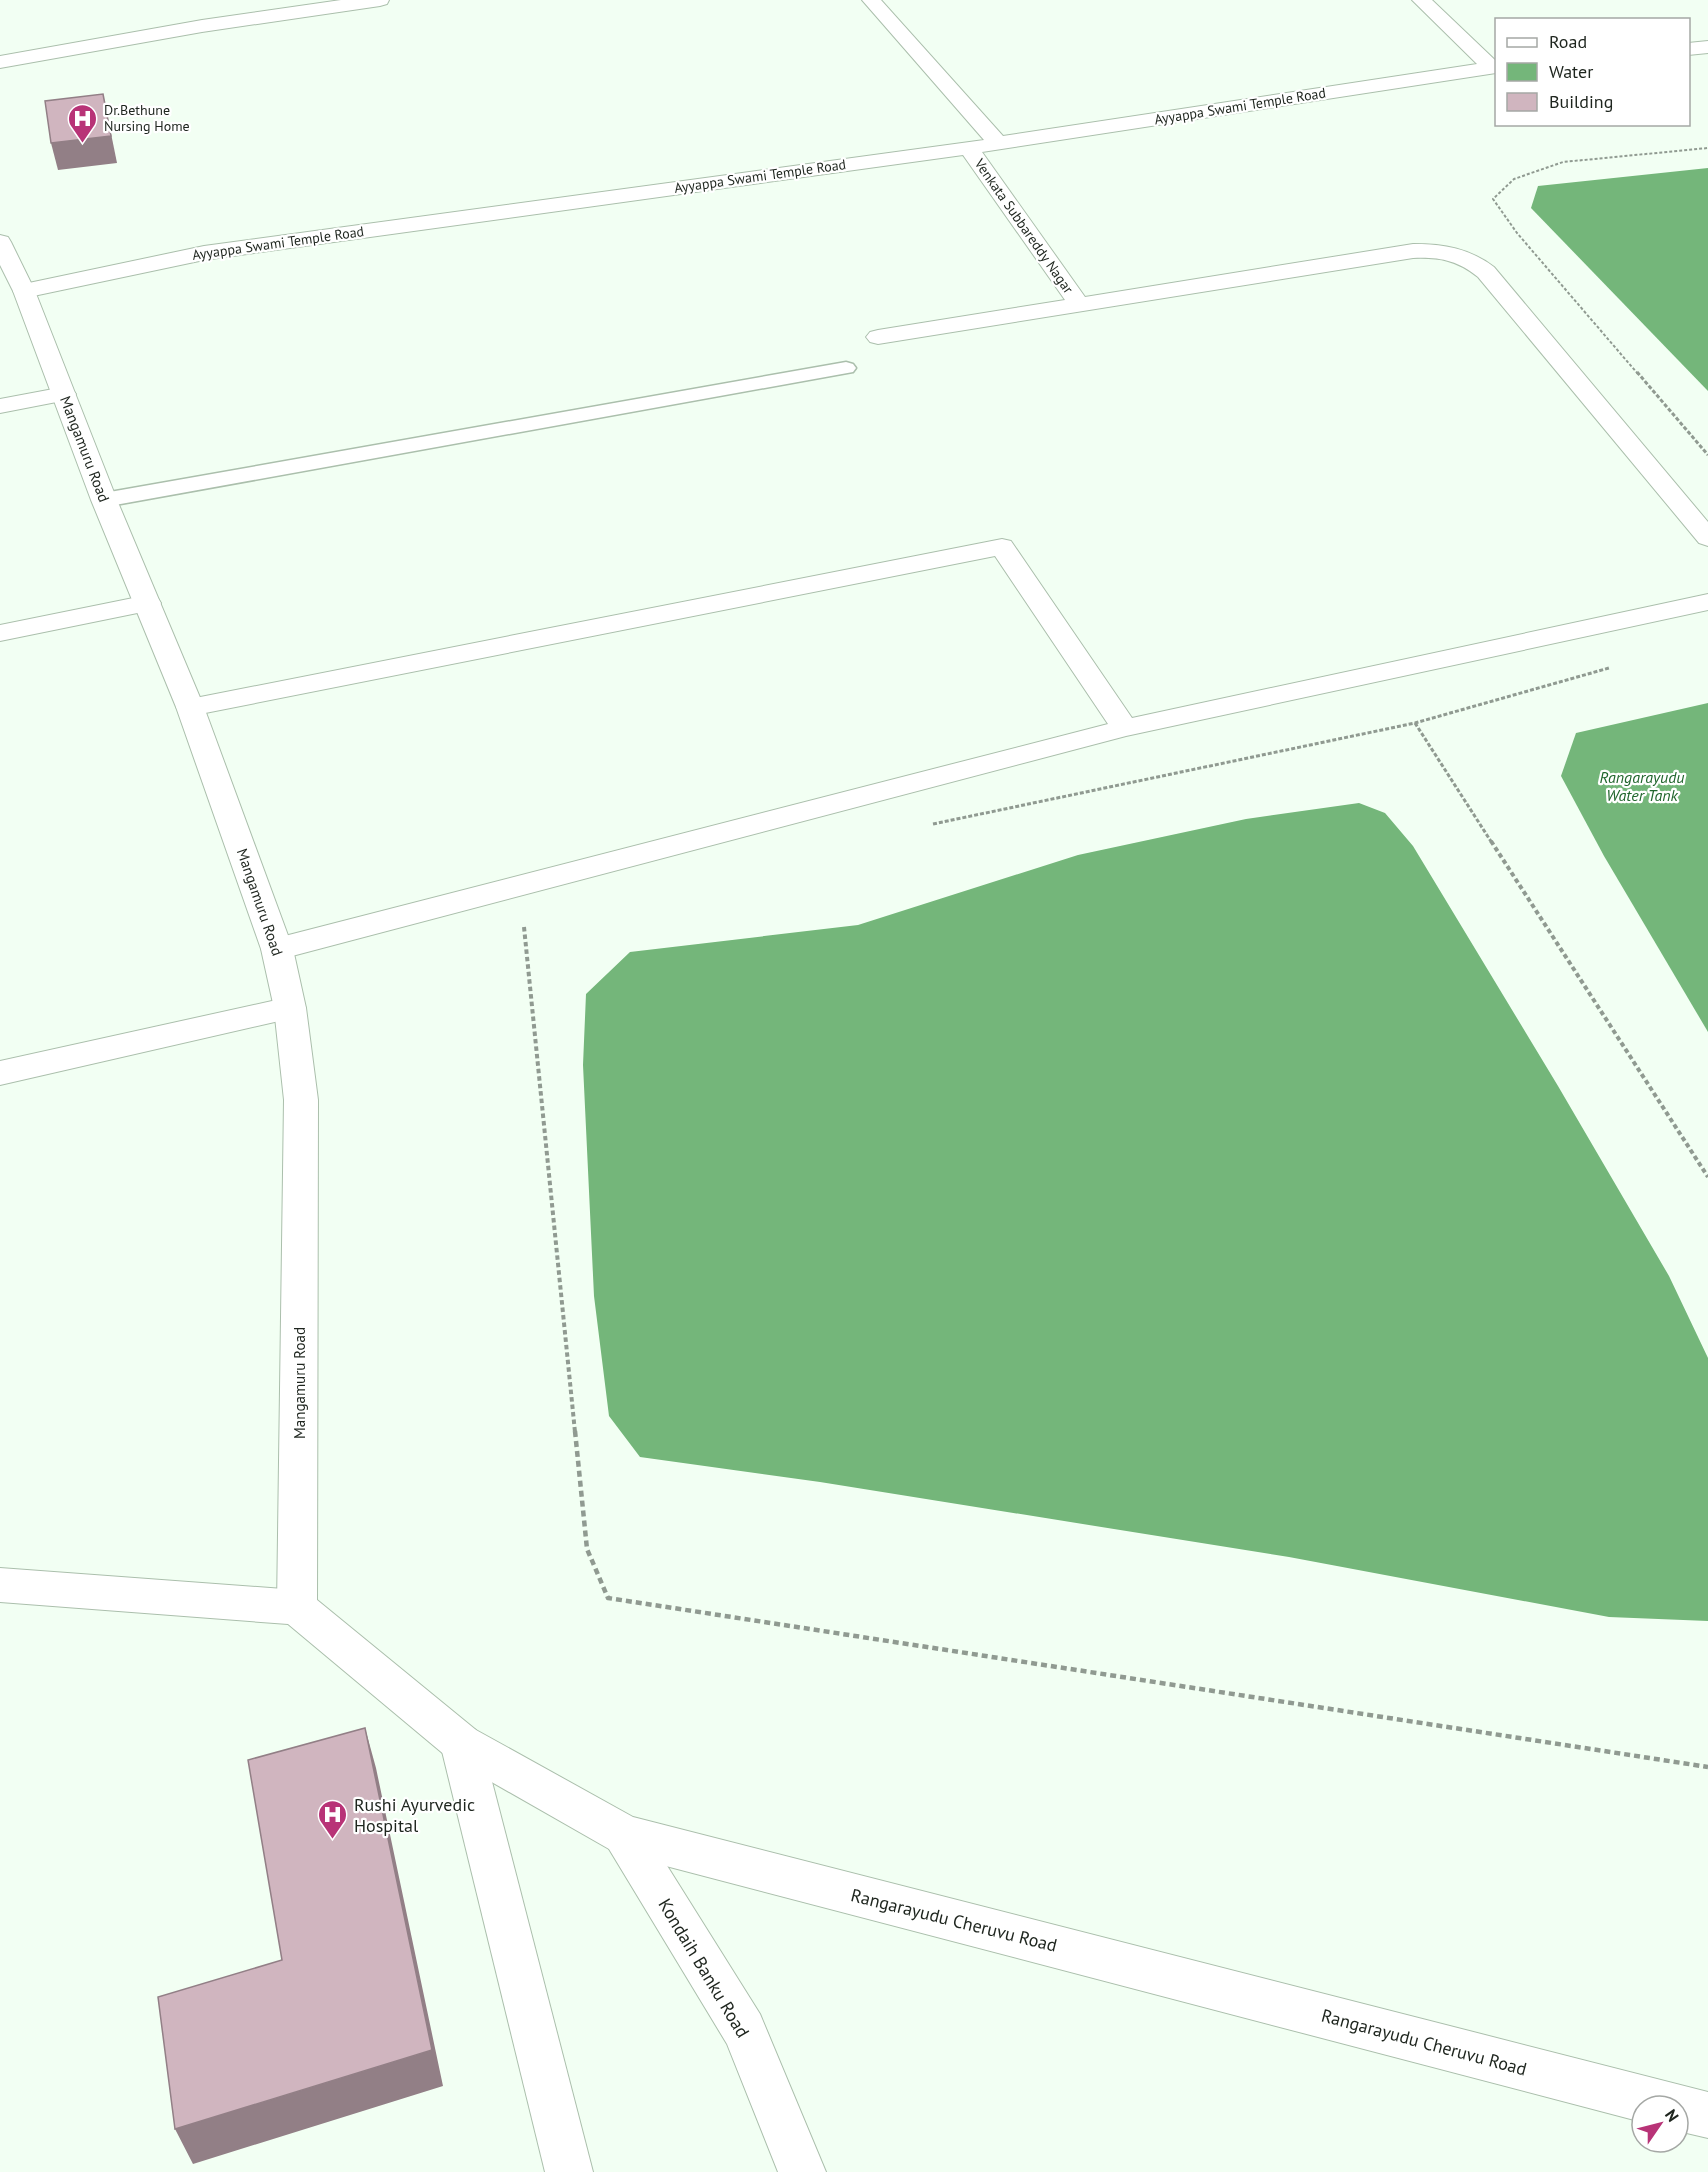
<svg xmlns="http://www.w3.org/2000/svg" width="1708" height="2172" viewBox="0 0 1708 2172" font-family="'PT Sans',sans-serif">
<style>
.water{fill:#74b67a}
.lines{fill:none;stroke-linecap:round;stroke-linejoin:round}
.service-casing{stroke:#abbfac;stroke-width:3}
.minor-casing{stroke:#abbfac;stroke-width:2}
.tertiary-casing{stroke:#abbfac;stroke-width:2}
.secondary-casing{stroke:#abbfac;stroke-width:2}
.path-far3{stroke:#909a91;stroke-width:2;stroke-dasharray:3 2;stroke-linecap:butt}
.path-far2{stroke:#909a91;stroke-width:3;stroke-dasharray:4 2;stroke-linecap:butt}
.path-far1{stroke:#909a91;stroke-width:4;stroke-dasharray:4.5 3;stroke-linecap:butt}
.path{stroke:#909a91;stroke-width:4.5;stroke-dasharray:6 4;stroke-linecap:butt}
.service{fill:#fff;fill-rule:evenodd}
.minor{fill:#fff;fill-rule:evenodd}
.tertiary{fill:#fff;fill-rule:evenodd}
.secondary{fill:#fff;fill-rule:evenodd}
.shaded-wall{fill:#927f86}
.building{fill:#d0b5bf;stroke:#927f86;stroke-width:1.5}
.labels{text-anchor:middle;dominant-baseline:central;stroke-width:4.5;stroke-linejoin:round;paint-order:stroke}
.far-street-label{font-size:14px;fill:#1e251e;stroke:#fff}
.far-poi-label{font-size:14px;fill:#1e251e;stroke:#fff;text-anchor:start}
.street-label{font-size:15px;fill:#1e251e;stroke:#fff}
.water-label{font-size:16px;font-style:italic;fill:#21662d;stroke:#fff}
.near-poi-label{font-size:18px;fill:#1e251e;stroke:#fff;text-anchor:start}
.near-street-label{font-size:18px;fill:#1e251e;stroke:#fff}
</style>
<rect width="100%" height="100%" fill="#f2fff3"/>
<g class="water">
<path d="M1708,168V391L1531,208L1538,186Z"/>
<path d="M1708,703V1032L1604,856L1561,776L1576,733Z"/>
<path d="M1359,803L1385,813L1413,846L1558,1086L1669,1276L1708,1358V1621L1609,1617L1289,1557L820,1482L640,1457L609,1416L594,1296L583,1065L586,994L630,952L858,925L1078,855L1246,819Z"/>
</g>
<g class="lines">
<defs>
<path id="service" d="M846,362L853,364L856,368L853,372L104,507L96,505L93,500L96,495L104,493Z"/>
<g id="minor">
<path d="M341,0H389L387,4L380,6L202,32L0,68V56L202,20Z"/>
<path d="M862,0H881L1003,136L1477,64L1412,0H1432L1496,61V73L982,152L1085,297L1413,244C1444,244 1469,248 1494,267L1708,522V546L1699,543L1478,277C1457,260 1439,257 1413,258L878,344L870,342L866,337L870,332L878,330L1065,300L963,155L204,260L24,298L16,296L13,291L16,286L24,284L204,246L984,140Z"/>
<path d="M1708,41V53L1688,55V43Z"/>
<path d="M64,387L72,389L76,394L72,399L0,413V399Z"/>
<path d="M1002,539L1011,541L1132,718L1708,594V610L1126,736L277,960L266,957L261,949L266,941L277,938L1108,724L995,556L190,716L180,713L176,707L180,701Z"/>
<path d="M148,595L157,597L161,603L157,609L0,641V625Z"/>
<path d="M290,997L301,1000L306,1008L301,1016L0,1085V1061Z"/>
<path d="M461,1724L476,1730L482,1743L593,2172H545L440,1743L446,1730Z"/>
<path d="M624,1815L639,1821L760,2014L826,2172H778L727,2044L609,1849L603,1835L609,1821Z"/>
</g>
<path id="tertiary" d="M0,1568L297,1590L311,1595L476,1730L633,1817L1708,2092V2138L1678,2131V2106H1642V2122L624,1855L609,1849L446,1756L288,1624L0,1602Z"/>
<path id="secondary" d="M0,235L8,237L11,242L35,291L117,500L204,707L293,949L306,1008L318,1100L317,1607L311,1619L297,1624L283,1619L277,1607L284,1100L274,1008L261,949L176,707L91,500L13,291L0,265Z"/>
</defs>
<use href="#service" class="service-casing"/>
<use href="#minor" class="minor-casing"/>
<use href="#tertiary" class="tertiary-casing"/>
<use href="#secondary" class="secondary-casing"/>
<path class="path-far3" d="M1638,374L1517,233L1493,199L1514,179L1563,162L1708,148"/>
<g class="path-far2">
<path d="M1637,372L1708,455"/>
<path d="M1415,723L1492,843"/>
<path d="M933,824L1415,723L1609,668"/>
</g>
<g class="path-far1">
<path d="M1491,841L1708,1177"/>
<path d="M524,927L575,1432"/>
</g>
<path class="path" d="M575,1431L587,1549L608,1598L1708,1767"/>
<use href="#service" class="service"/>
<use href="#minor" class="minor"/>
<use href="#tertiary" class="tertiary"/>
<use href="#secondary" class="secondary"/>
</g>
<g class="shaded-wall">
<path d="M103,94L117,163L58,170L51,143Z"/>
<path d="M365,1728L376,1768L443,2086L193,2164L175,2129L432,2050Z"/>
</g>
<g class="building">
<path d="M103,94L111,136L51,143L45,101Z"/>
<path d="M365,1728L432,2050L175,2129L158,1997L282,1960L248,1760Z"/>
</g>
<defs>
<symbol id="hospital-pin" viewBox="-11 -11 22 30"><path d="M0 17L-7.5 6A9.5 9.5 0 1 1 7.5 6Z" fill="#b83377" stroke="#fff"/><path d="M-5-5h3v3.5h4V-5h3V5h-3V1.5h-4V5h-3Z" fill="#fff"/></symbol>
</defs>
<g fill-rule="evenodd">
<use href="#hospital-pin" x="66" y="102" width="33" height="45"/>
<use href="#hospital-pin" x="316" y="1798" width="33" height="45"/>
</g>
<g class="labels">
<g class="far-street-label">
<text transform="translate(1240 106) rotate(-9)">Ayyappa Swami Temple Road</text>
<text transform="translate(760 176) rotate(-8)">Ayyappa Swami Temple Road</text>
<text transform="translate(1024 226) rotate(55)">Venkata Subbareddy Nagar</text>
<text transform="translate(278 243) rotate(-8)">Ayyappa Swami Temple Road</text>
</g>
<g class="far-poi-label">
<text x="104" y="110">Dr.Bethune<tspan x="104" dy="16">Nursing Home</tspan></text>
</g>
<g class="street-label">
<text transform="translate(85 449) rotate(69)">Mangamuru Road</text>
<text transform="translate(260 902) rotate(71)">Mangamuru Road</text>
<text transform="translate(299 1383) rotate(-90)">Mangamuru Road</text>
</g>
<g class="water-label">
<text x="1642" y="777">Rangarayudu<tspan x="1642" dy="18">Water Tank</tspan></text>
</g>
<g class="near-poi-label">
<text x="354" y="1804">Rushi Ayurvedic<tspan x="354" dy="21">Hospital</tspan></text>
</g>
<g class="near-street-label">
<text transform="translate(954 1920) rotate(14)">Rangarayudu Cheruvu Road</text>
<text transform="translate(704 1968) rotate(59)">Kondaih Banku Road</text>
<text transform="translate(1424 2042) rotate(15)">Rangarayudu Cheruvu Road</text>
</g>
</g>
<rect x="1495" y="18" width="195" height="108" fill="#ffffff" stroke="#a5a8a5" stroke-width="1.5"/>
<rect x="1507" y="38" width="30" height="9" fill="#ffffff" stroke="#a5a8a5" stroke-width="1.5"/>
<text x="1549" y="48" font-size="18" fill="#1e251e">Road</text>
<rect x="1507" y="63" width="30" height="18" fill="#74b67a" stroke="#a5a8a5" stroke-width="1.5"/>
<text x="1549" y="78" font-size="18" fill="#1e251e">Water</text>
<rect x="1507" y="93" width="30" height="18" fill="#d0b5bf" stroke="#a5a8a5" stroke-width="1.5"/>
<text x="1549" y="108" font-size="18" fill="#1e251e">Building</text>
<g transform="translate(1660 2124) rotate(55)"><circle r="28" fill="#ffffff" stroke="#a5a8a5" stroke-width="1.5"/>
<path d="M0-4.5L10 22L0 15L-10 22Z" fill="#b83377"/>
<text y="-9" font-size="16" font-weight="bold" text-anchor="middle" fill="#1e251e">N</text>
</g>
</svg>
